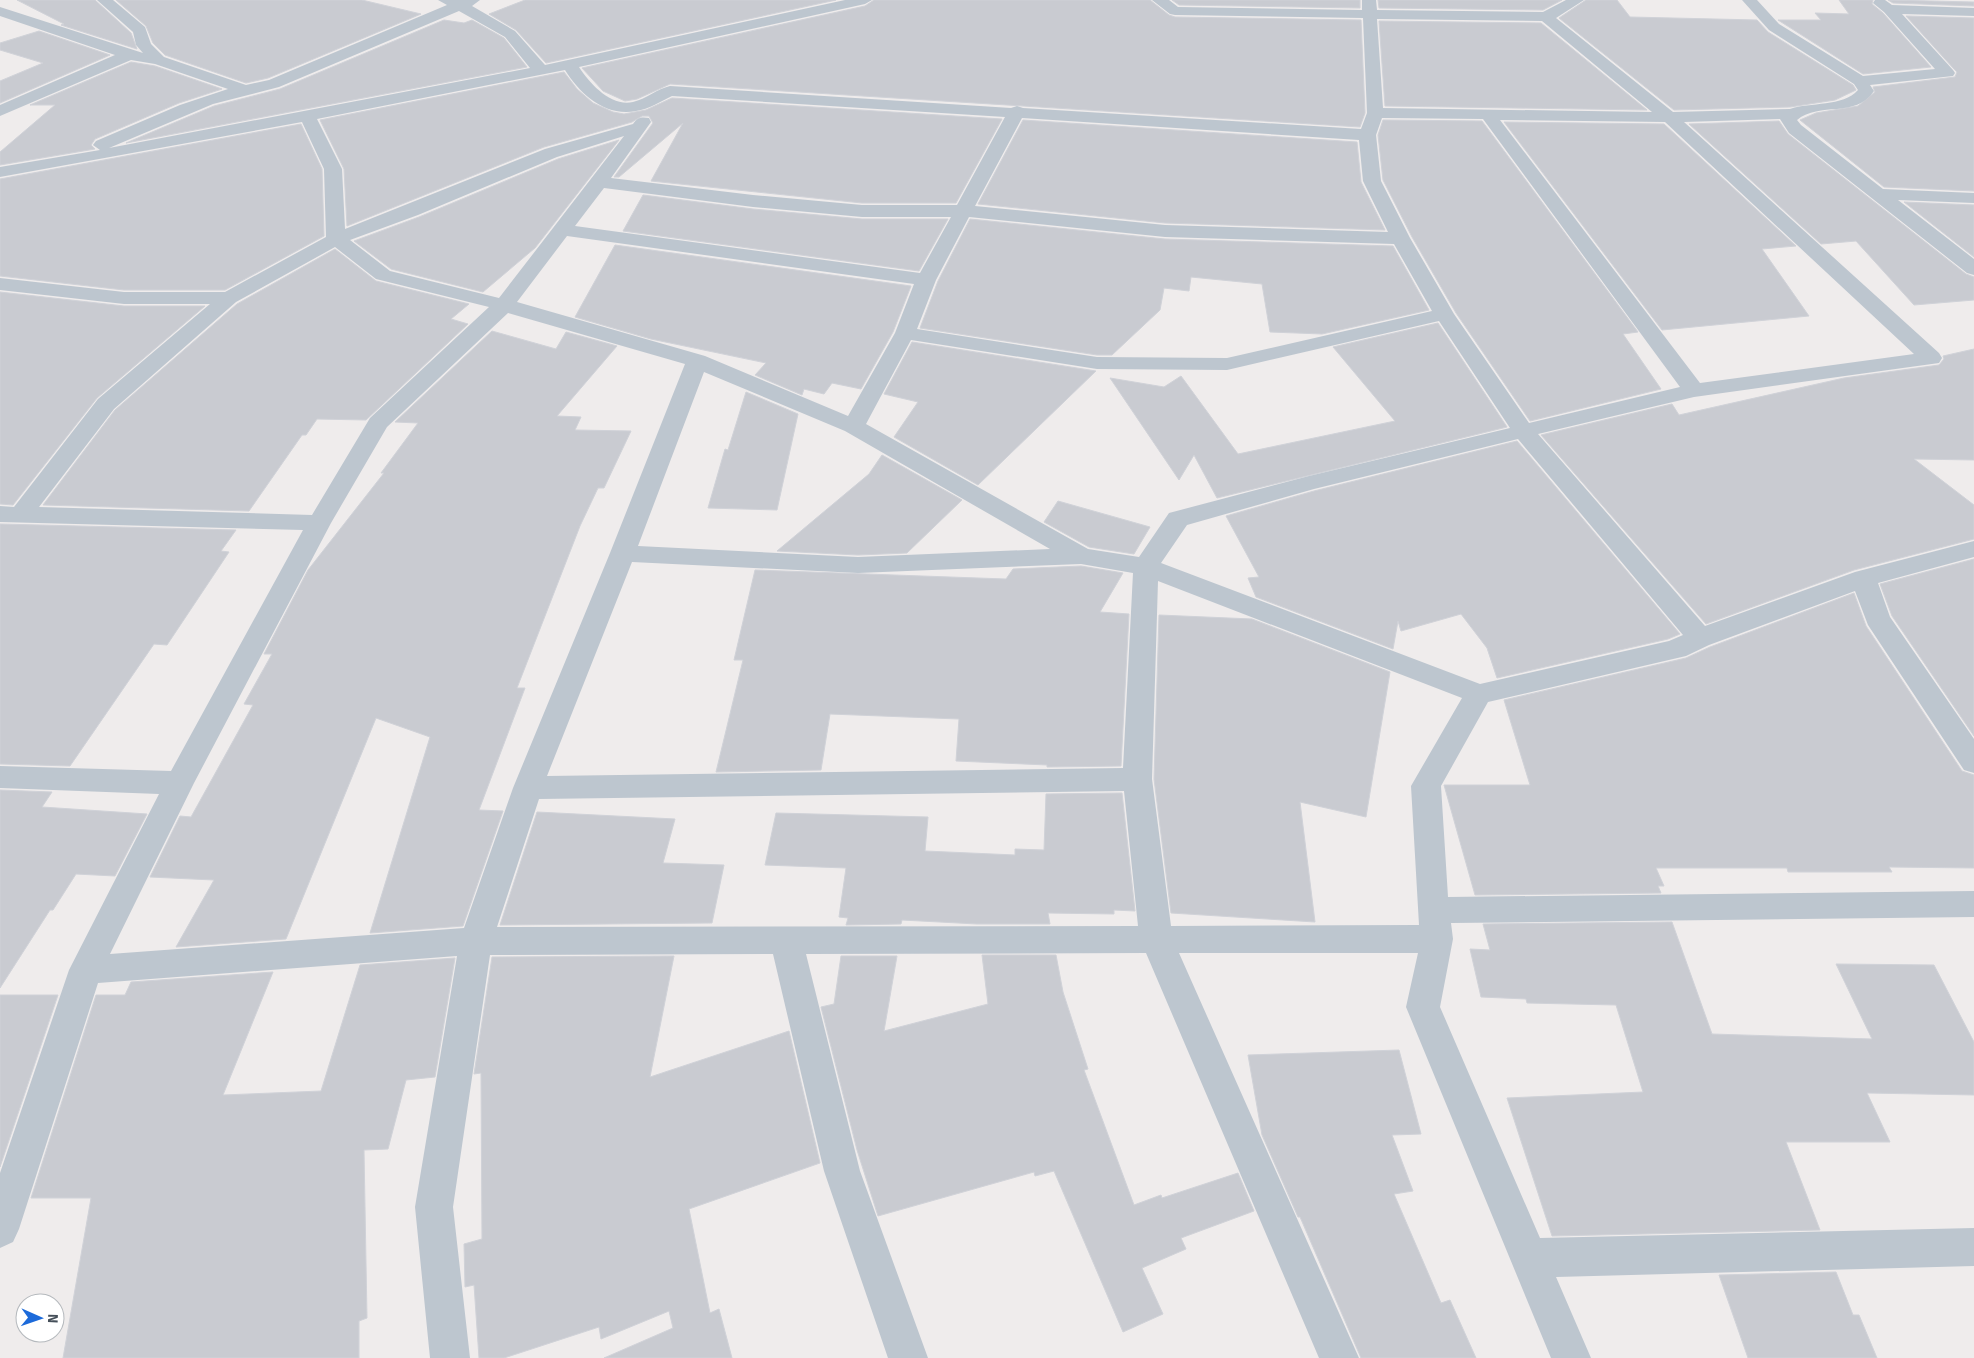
<svg xmlns="http://www.w3.org/2000/svg" width="1974" height="1358" viewBox="0 0 1974 1358" font-family="'Fira Sans',sans-serif">
<style>
.building{fill:#c9cbd1;stroke:#d0d2d8}
.lines{fill:none;stroke-linecap:round;stroke-linejoin:round}
.minor{fill:#bdc6cf;fill-rule:evenodd}
</style>
<rect width="100%" height="100%" fill="#efecec"/>
<g class="building">
<path d="M17,0H95L131,33L137,49L61,25L64,24Z"/>
<path d="M116,0H362L421,14L268,78L246,83L165,55L153,43L146,26Z"/>
<path d="M525,0H836L546,63L516,30L489,14Z"/>
<path d="M874,0H1150L1169,15L1175,17L1361,20L1365,113L1360,127L670,84L637,99L625,101L603,91L582,68L865,6Z"/>
<path d="M1172,0H1360V8L1179,5Z"/>
<path d="M1378,0H1562L1543,10L1379,8Z"/>
<path d="M1586,0H1617L1630,17L1757,20L1768,32L1853,85L1856,90L1835,100L1790,107L1674,110L1559,18Z"/>
<path d="M1839,0H1873L1872,4L1883,13L1931,67L1863,74L1778,20H1821L1815,13L1849,14Z"/>
<path d="M1888,0L1974,2V6L1893,3Z"/>
<path d="M1906,16L1974,18V191L1884,187L1800,120L1816,113L1858,106L1875,92L1873,87L1955,77L1957,72L1954,69Z"/>
<path d="M444,20L464,23L472,20L504,38L527,67L126,143L214,106L280,89Z"/>
<path d="M1379,21L1541,23L1647,110L1385,106Z"/>
<path d="M39,31L110,55L0,103V81L43,63L0,50V43Z"/>
<path d="M131,62L155,66L222,89L179,103L95,139L91,145L95,149L0,165V152L55,105H30Z"/>
<path d="M564,72L577,89L593,103L613,112L624,114L646,110L672,98L1002,119L956,203H862L651,181L683,123L619,177H614L653,123L649,116H642L632,122L544,147L347,226L344,169L320,120Z"/>
<path d="M1023,120L1357,142L1361,182L1385,230L1165,223L978,204Z"/>
<path d="M1383,120L1482,121L1638,332L1623,334L1661,389L1530,421L1456,313L1412,237L1383,180L1378,135Z"/>
<path d="M1779,121L1788,134L1966,274L1974,277V300L1914,305L1856,241L1821,244L1689,124Z"/>
<path d="M1504,122L1664,124L1796,246L1762,249L1809,316L1662,330Z"/>
<path d="M301,124L322,169L324,236L225,290H124L0,276V179Z"/>
<path d="M619,140L535,248L483,292L391,269L354,241L419,217L558,159Z"/>
<path d="M643,195L753,209L862,219H948L919,271L623,231Z"/>
<path d="M1904,202L1974,205V257Z"/>
<path d="M970,219L1165,239L1393,246L1429,310L1322,334L1270,332L1262,284L1191,277L1189,291L1164,288L1160,310L1112,355H1097L920,328L938,281Z"/>
<path d="M615,245L911,286L893,332L861,389L832,383L824,394L804,389L802,395L755,375L766,363L651,339L575,317Z"/>
<path d="M335,249L376,281L469,304L451,319L468,324L366,420L317,419L306,435H302L249,511L43,505L115,410L237,304Z"/>
<path d="M0,292L124,306H205L97,398L13,505L0,504Z"/>
<path d="M1438,323L1507,427L1217,498L1194,455L1179,480L1110,378L1164,387L1181,376L1238,454L1395,421L1333,347Z"/>
<path d="M492,331L556,349L566,332L617,346L557,416L581,417L575,430L631,431L604,488H598L580,526L517,688H525L479,810L503,811L463,926L370,933L430,737L376,718L286,939L176,947L214,880L150,877L180,816L191,817L253,705L244,704L272,654H264L308,570L384,473H381L418,423L395,422Z"/>
<path d="M912,342L1096,371L978,485L894,437L918,402L884,394Z"/>
<path d="M1974,349V460L1914,459L1974,505V539L1854,570L1706,624L1541,435L1672,404L1679,415L1844,378L1939,365L1944,359L1943,356Z"/>
<path d="M746,392L798,414L777,510L708,508L725,449L728,450Z"/>
<path d="M1517,441L1680,634L1668,639L1497,678L1487,648L1461,614L1401,631L1398,621L1393,649L1256,597L1248,578L1259,577L1226,516L1314,491Z"/>
<path d="M882,455L962,500L907,553L858,555L777,551L869,474Z"/>
<path d="M1058,501L1150,527L1134,554L1089,547L1044,522Z"/>
<path d="M0,524L236,530L221,551L229,552L167,645L154,644L70,766L0,764Z"/>
<path d="M1974,559V736L1892,616L1880,584Z"/>
<path d="M1081,566L1123,573L1100,612L1129,614L1121,766L1047,767V765L956,761L959,719L830,714L821,770L716,772L743,660H734L755,570L1006,579L1013,569Z"/>
<path d="M1854,593L1866,626L1962,771L1974,775V868L1889,867L1892,872H1788L1787,868H1656L1664,886H1658L1661,893L1475,895L1444,785H1530L1504,700L1686,658L1710,647Z"/>
<path d="M1159,615L1252,619L1390,672L1366,817L1300,802L1315,922L1171,913L1154,779Z"/>
<path d="M0,790L52,792L42,807L147,814L115,876L76,874L53,910H50L0,988Z"/>
<path d="M1122,793L1135,911L1114,910V914L1048,913L1050,924H977L902,920L901,924L846,925L848,918L839,917L846,868L765,865L776,813L928,817L925,851L1015,855V849L1044,850L1046,794Z"/>
<path d="M537,812L675,819L663,863L724,865L712,923L500,925Z"/>
<path d="M1672,922L1712,1034L1872,1039L1836,964L1934,965L1974,1042V1095L1867,1093L1890,1142H1786L1820,1230L1552,1236L1507,1098L1643,1092L1616,1005L1527,1003L1526,999L1481,997L1470,949L1490,950L1483,924Z"/>
<path d="M982,955H1056L1063,992L1088,1069L1084,1070L1134,1205L1161,1195L1162,1198L1238,1173L1254,1211L1181,1238L1186,1249L1142,1268L1163,1314L1123,1332L1054,1171L1035,1176L1034,1172L878,1216L857,1150L821,1007L834,1004L841,956H897L884,1031L988,1004Z"/>
<path d="M674,956L650,1077L789,1031L820,1163L689,1209L710,1313L719,1309L732,1358H604L673,1328L669,1311L601,1339L599,1327L504,1358H479L474,1285L465,1287L464,1244L482,1239L481,1073L474,1074L492,957Z"/>
<path d="M455,958L435,1077L406,1080L388,1149L364,1150L367,1318L359,1321V1358H63L91,1198H31L96,995H125L131,982L273,972L223,1095L321,1091L360,965Z"/>
<path d="M0,995H58L0,1167Z"/>
<path d="M1399,1050L1421,1134L1392,1135L1413,1191L1394,1194L1441,1303L1450,1300L1476,1358H1361L1300,1217H1298L1262,1135L1248,1055Z"/>
<path d="M1836,1272L1853,1315H1859L1877,1358H1748L1719,1275Z"/>
</g>
<g class="lines">
<path class="minor" d="M97,0H113L145,27L151,44L164,57L246,85L269,80L447,5L438,0H480L472,6L515,31L545,65L845,0H872L865,4L579,67C590,84 611,107 633,102C646,99 657,89 670,86L1011,108L1017,106L1023,108L1361,129L1367,113L1363,18L1175,15L1170,14L1152,0H1169L1178,7L1362,10V0H1376L1377,10L1543,12L1566,0H1584L1556,18L1673,112L1790,109C1810,102 1843,107 1858,90L1854,84L1769,30L1742,0H1757L1779,24L1863,76L1935,69L1884,12L1873,3L1875,0H1885L1892,5L1974,8V16L1902,14L1953,70L1955,73L1953,76L1870,85L1874,91C1855,119 1820,101 1797,120L1801,125L1883,189L1974,193V203L1898,200L1974,259V275L1967,273L1789,133L1780,119L1684,122L1939,353L1942,358L1939,363L1694,397L1538,434L1705,626L1855,572L1974,541V557L1878,583L1890,617L1974,739V773L1964,770L1868,625L1855,591L1709,645L1686,656L1488,702L1441,786L1448,897L1974,891V917L1451,923L1453,939L1440,1007L1540,1238L1974,1228V1266L1556,1277L1591,1358H1551L1406,1007L1418,953H1179L1359,1358H1319L1146,953L806,954L860,1171L928,1358H888L824,1171L773,954L490,955L453,1207L470,1358H430L415,1207L457,956L98,983L19,1229L13,1242L0,1248V1173L69,970L159,794L0,788V766L171,771L303,530L0,522V506L14,507L98,399L210,304H124L0,290V278L124,292H225L326,237L324,169L302,122L0,177V167L100,150L93,145L96,141L180,105L228,89L155,64L131,60L0,116V105L115,55L0,16V7L143,53L136,45L133,32ZM459,11L505,37L530,68L109,148L213,104L279,87ZM1377,19L1542,21L1652,112L1383,108ZM565,70C580,94 605,117 636,111C649,109 660,102 672,96L1005,117L957,205H862L753,195L611,178L651,122L649,118C641,117 638,117 633,124L545,149L345,229L342,169L317,119ZM1022,118L1359,140L1363,181L1388,232L1165,225L975,206ZM1382,118L1483,119L1680,387L1529,423L1454,314L1410,238L1381,181L1376,135ZM1500,120L1665,122L1914,354L1700,383ZM624,136L499,298L390,271L350,240L418,215L557,157ZM604,188L753,207L862,217H951L920,273L575,226ZM969,217L1165,237L1394,244L1432,311L1227,358L1097,357L917,329L936,280ZM567,236L914,284L895,333L848,416L705,356L517,302ZM335,247L376,279L489,307L370,418L312,515L39,507L114,409L236,302ZM508,313L685,364L610,553L513,788L464,928L110,954L194,783L331,523L387,427ZM1439,321L1510,428L1309,476L1169,513L1139,557L1088,549L866,424L911,340L1097,369L1227,370ZM704,372L845,431L1050,549L858,557L638,546ZM1518,439L1683,635L1669,641L1480,684L1161,563L1187,525L1314,489ZM632,562L858,573L1081,564L1133,573L1123,768L547,776ZM1158,581L1462,698L1411,786L1419,925L1171,926L1152,779ZM1124,791L1138,926L497,927L539,799Z"/>
</g>
<g transform="translate(40 1318) rotate(92)"><circle r="24" fill="#ffffff" stroke="#b5b9bd"/>
<path d="M0-4L9 19L0 12L-9 19Z" fill="#1c6ada"/>
<text y="-8" font-size="14" font-weight="bold" text-anchor="middle" fill="#454f59">N</text>
</g>
</svg>
